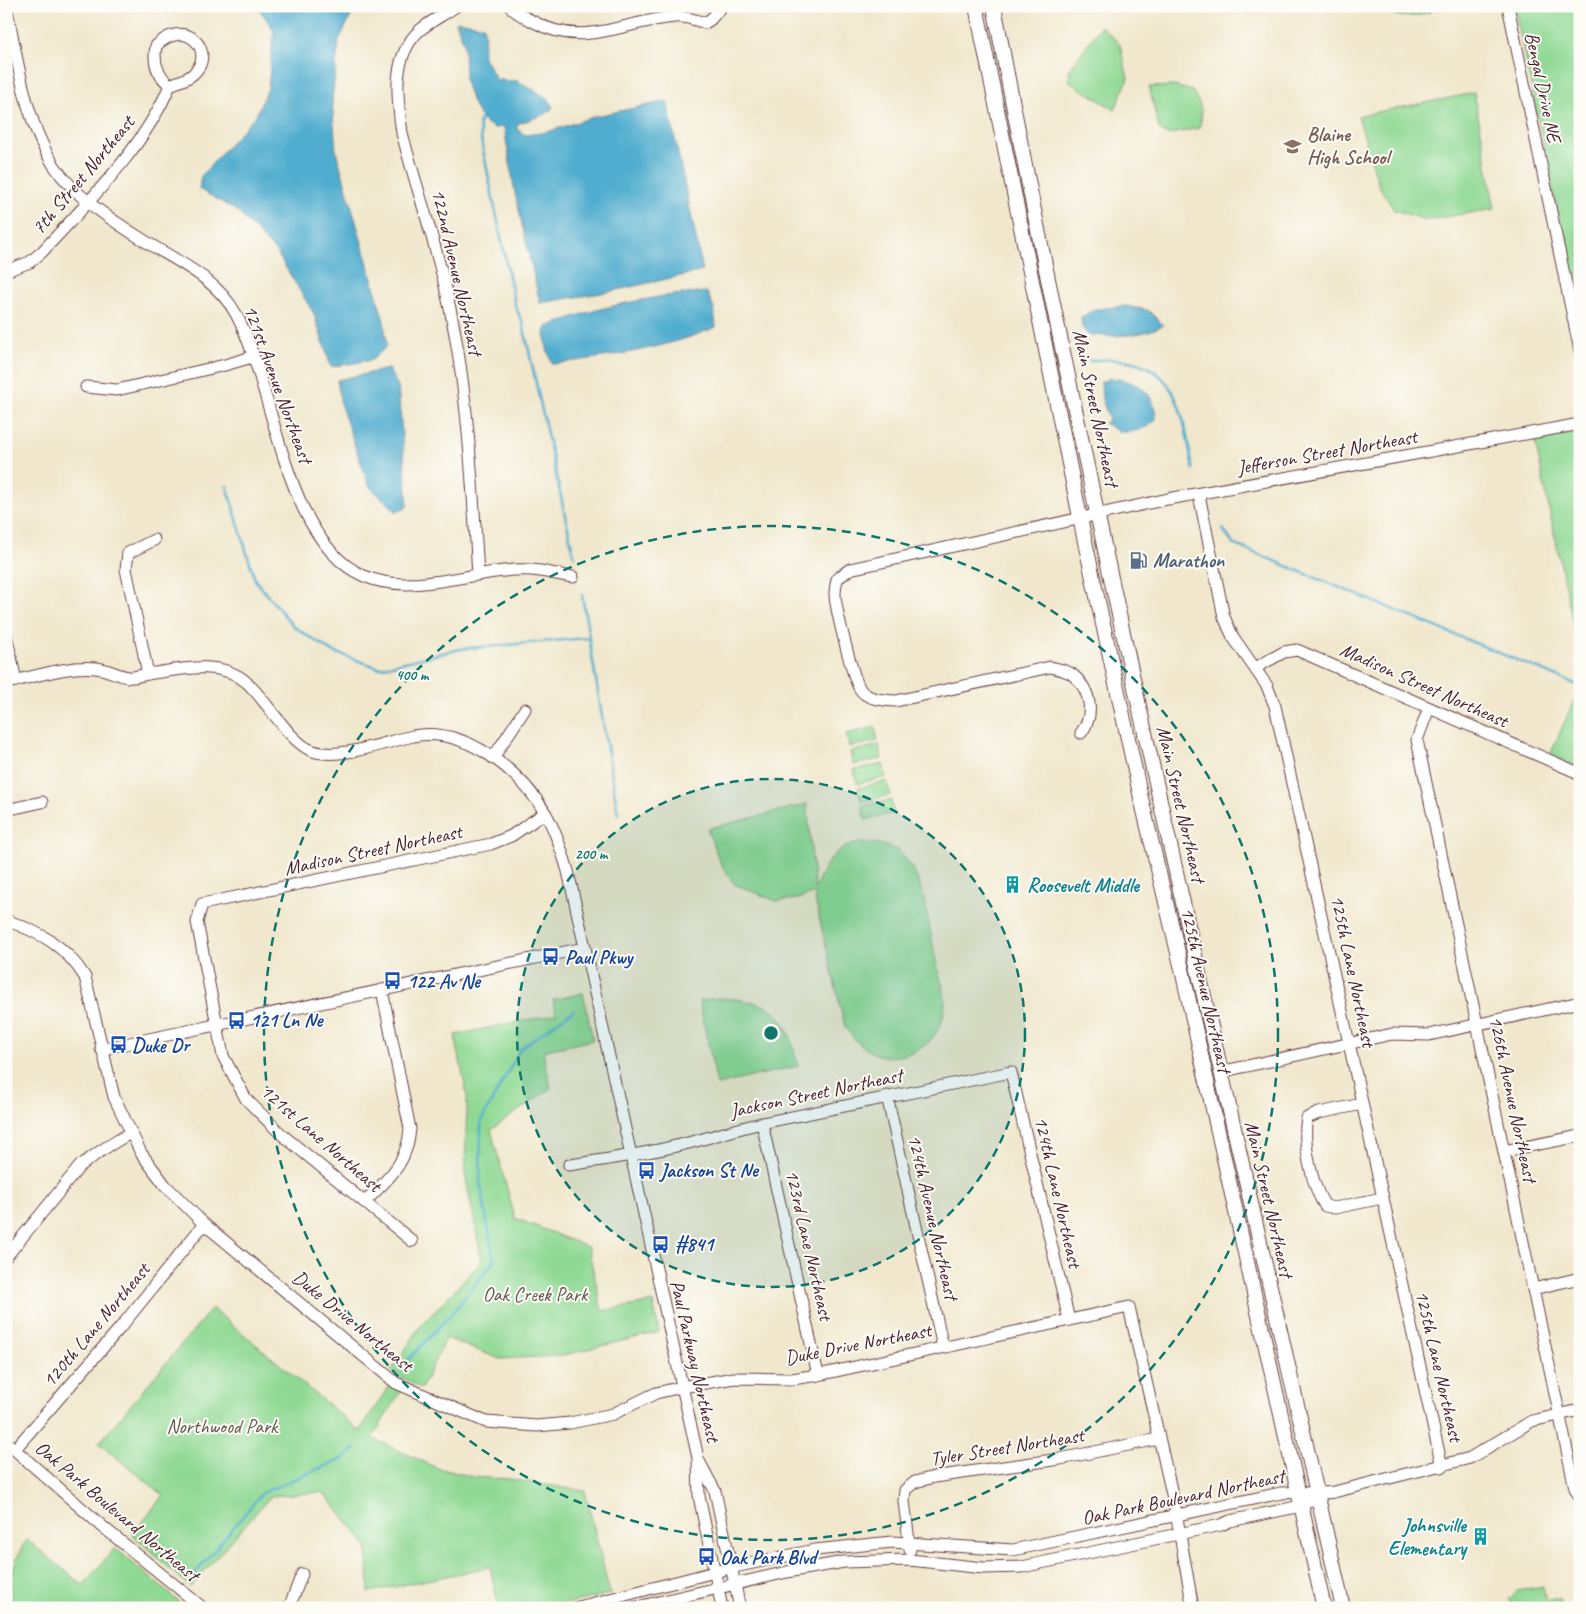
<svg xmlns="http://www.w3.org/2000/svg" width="1586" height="1614" viewBox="0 0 1586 1614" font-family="Caveat,sans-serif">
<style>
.green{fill:#90d994;stroke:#6d7c60}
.water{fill:#51adcf;stroke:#4e667d}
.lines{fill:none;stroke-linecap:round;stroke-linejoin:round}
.stream{stroke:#51adcf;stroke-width:2.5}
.minor-casing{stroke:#633d43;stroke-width:13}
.major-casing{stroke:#633d43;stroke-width:16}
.minor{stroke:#fff;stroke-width:11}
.major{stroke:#fff;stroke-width:14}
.ring{fill:none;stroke:#0f766e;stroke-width:2.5;stroke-dasharray:9 6}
.labels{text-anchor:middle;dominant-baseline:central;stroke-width:4;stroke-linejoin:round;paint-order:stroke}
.street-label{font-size:20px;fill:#4a1f2b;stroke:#fdfcf7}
.education-label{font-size:20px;font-weight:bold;fill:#785e54;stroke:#fdfcf7;text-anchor:start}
.service-label{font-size:20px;font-weight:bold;fill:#4e5e75;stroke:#fdfcf7;text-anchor:start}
.culture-label{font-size:20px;font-weight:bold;fill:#0d838f;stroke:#fdfcf7;text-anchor:start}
.transit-label{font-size:20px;font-weight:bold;fill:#164399;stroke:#fdfcf7;text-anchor:start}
.park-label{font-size:20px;fill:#5f574a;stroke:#fdfcf7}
.centre{fill:#0f766e;stroke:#fdfcf7;stroke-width:2.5}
.ring-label{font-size:15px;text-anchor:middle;font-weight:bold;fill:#0f766e;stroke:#fdfcf7;stroke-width:4;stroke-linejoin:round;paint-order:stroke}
</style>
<rect width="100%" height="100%" fill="#fdfcf7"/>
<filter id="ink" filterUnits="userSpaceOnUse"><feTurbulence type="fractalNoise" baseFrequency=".02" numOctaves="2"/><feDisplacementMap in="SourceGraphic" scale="10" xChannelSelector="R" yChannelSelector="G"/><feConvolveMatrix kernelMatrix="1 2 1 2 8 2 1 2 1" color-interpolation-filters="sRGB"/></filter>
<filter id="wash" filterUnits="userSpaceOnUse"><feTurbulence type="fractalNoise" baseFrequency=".0096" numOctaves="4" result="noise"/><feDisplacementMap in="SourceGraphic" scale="20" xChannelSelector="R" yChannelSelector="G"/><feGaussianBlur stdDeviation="1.12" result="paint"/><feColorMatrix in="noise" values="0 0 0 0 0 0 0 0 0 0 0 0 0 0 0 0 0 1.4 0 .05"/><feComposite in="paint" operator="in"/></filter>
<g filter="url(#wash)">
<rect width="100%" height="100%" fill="#f0e7cc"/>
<g class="green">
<path d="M1377,6H1440C1420,19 1396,21 1377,6Z"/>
<path d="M1514,6H1580V318Z"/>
<path d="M1101,26L1120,44L1128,79L1115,110L1070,82L1069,70Z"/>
<path d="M1175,86L1192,91C1201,103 1204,114 1199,128L1167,135L1159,129L1149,87Z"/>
<path d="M1474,93L1495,209L1426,220L1394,210L1379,186L1358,116Z"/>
<path d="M1580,432V658L1535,441Z"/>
<path d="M1577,694L1580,695V768L1550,755Z"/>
<path d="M875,727L878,741L849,747L846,734Z"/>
<path d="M879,745L882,759L853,765L850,752Z"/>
<path d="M883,764L886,777L857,784L854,770Z"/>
<path d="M887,781L890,795L861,802L858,788Z"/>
<path d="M891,800L894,813L865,820L862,806Z"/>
<path d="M807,804L815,889C825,860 842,837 878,844C886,845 897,848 902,854C906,859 910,864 913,870C927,895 930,936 937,965C939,976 945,990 945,1002C945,1008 943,1019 941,1024C934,1040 921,1051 905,1055C877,1062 860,1048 845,1027L815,900V893L798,899L776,901L734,884L720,862L707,829Z"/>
<path d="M583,993L593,1040L543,1051L551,1088L491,1130L515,1218L588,1247L602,1311L653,1302L659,1332L560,1356L500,1359L446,1338L421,1389L391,1371L420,1327L482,1261L465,1174L467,1096L455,1035L556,1014L553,1000Z"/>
<path d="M718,998C775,1000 786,1012 798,1066L717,1085L699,1001Z"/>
<path d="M212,1308L360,1431L390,1384L401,1391L372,1438L437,1468L474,1477L510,1479L585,1491L610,1594L547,1608H499L490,1567L369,1592L367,1545L323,1492L271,1496L190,1587L133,1535L163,1495L99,1443Z"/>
<path d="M27,1540L83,1585L115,1548L186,1608H13C8,1586 13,1558 27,1540Z"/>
<path d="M1543,1586L1546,1600H1560L1559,1608H1514L1509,1599L1517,1591Z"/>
</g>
<g class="water">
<path d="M257,6H356L339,40L332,100L336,151L384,321L387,346L372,360L331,367L314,314L277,253L237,211L199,189L201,176L256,115L268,88L274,30Z"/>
<path d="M459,21L483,26L485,33L483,56L497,80L518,81L549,99L553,108L546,114L517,124V129L525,135L547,132L596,116L667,101L703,271L608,292L540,303L515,193L504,127L494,128L482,120L471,100L465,81L464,44L456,22Z"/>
<path d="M707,292L714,309L716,327C666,349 607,357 553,364C548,355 542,336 547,327C590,308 660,294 707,292Z"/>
<path d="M1126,306L1148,310L1163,325C1146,336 1107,338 1087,334L1082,327L1081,317L1095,309Z"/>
<path d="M388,369L398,386L408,506L397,512L369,486L341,406L337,380Z"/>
<path d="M1111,378C1138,382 1155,390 1156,420C1148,428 1130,435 1118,431C1113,429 1109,425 1104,423L1109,420L1102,399L1101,382Z"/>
</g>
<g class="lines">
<g class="stream">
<path d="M482,116L479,123L482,145L515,305L523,324L574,556"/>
<path d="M1089,361C1174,350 1181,401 1193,469"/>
<path d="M227,486L255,580L293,626L331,651L379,668L460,649L588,638"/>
<path d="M1223,529L1233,544L1580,686"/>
<path d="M582,595L618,814"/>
<path d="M408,1360L454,1311L494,1261L480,1181L481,1121L521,1048L574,1010"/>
<path d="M192,1577L262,1493L346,1457L356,1448"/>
</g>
</g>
</g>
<g filter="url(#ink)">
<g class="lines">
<defs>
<g id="minor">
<path d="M6,6C18,59 24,118 53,164C75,198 115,222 148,243C180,263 217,279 236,314C275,386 283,541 364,576C414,598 478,567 532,570C545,571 559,575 573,577"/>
<path d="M456,6C445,14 431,21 420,30C391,56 397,99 402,133C416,187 435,240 447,295C468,386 472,481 478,574"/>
<path d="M510,6C515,13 525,17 532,21C584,50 623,21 675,17C685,16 696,20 705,23L711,19L722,6"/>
<path d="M1508,6L1580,351"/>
<path d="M6,271L30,262L42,252C87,203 145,147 170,85C178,81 188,80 194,73C217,51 185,16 156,46C153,61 157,75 170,85"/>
<path d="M86,387L117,390L225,365L252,357"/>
<path d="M1199,495L1224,617L1233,637L1267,686L1275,706L1442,1467"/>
<path d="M6,634L16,681"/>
<path d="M1255,668L1284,652L1297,650L1574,771L1580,776"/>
<path d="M148,674L126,569L128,553L154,540"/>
<path d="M6,683C34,677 67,665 96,668C107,669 117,675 128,677C134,678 141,675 147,674C178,670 219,659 245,681C265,697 289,743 313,751C340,760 385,742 413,736C466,726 521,772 546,814C556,832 562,851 568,871L698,1458L699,1496L722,1608"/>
<path d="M1429,708L1417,740L1575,1488L1580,1497"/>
<path d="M1081,733C1095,715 1091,690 1073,675C1067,670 1058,669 1050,667L896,701C884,700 867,700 860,689C853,679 835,607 835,594C835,589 836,584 837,579L850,569L1168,499L1580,424"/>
<path d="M493,758L525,709"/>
<path d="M6,810L42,802"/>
<path d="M6,920C41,933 65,945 85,977L114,1097L141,1153L165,1185L204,1224L396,1383L486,1422L537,1426L570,1423L613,1414L656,1393L682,1387L734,1378L792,1379L818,1375L1129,1307L1175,1507L1193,1608"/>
<path d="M101,1049L584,948"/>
<path d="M1220,1072L1392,1034L1429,1035L1580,1002"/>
<path d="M887,1096L943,1347"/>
<path d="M1362,1104L1319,1113L1307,1118C1302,1142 1312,1186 1325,1206L1335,1208L1382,1198"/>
<path d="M762,1123L818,1375"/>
<path d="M1504,1151L1580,1136"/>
<path d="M569,1165C616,1158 664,1151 710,1137C728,1132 744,1127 762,1123L1011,1072L1069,1320"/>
<path d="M365,1202C388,1178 407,1165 410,1129L382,990"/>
<path d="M412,1241L280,1133L246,1099L223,1056L197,922L202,904L491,844L511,836L545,813"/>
<path d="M6,1257L80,1166L102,1150L130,1133"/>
<path d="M1533,1289L1580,1278"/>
<path d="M6,1442L103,1527L203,1608"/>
<path d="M15,1449L120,1328L204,1224"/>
<path d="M699,1461L715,1491L740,1608"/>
<path d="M910,1550L904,1501L905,1490L915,1482L934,1477L1060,1459L1158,1439"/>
<path d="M289,1608L302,1574"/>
<path d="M575,1608L734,1567L815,1550L892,1542L1013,1550L1281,1493C1300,1491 1316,1495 1334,1492L1470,1458L1532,1421L1580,1410"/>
<path d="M633,1608L787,1572L844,1562L910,1560L983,1568L1022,1567L1221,1525L1230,1521L1301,1506L1308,1502"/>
</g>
<g id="major">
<path d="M976,6L1084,537L1141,798L1181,965L1324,1608"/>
<path d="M994,6C1096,543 1223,1075 1343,1608"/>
</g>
</defs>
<use href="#minor" class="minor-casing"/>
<use href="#major" class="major-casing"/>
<use href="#minor" class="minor"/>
<use href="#major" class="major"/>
</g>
</g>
<circle cx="771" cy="1033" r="254" fill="#0f766e" fill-opacity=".12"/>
<g class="ring">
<circle cx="771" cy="1033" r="254"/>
<circle cx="771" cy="1033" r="507"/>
</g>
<defs>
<symbol id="school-bare" viewBox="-9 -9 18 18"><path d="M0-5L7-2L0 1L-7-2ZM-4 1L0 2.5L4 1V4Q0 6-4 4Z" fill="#8d6e63" stroke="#fdfcf7" stroke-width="2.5" paint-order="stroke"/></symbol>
<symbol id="fuel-bare" viewBox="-9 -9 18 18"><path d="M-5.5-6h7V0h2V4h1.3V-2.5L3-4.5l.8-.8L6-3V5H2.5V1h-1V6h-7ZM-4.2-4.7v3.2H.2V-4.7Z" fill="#5c6f8a" stroke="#fdfcf7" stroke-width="2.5" paint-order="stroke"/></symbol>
<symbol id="building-bare" viewBox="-9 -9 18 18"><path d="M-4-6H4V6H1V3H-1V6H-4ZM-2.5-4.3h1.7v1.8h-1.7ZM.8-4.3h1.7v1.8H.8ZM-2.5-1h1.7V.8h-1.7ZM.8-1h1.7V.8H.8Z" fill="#0f9aa8" stroke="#fdfcf7" stroke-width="2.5" paint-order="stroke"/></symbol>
<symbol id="bus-bare" viewBox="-9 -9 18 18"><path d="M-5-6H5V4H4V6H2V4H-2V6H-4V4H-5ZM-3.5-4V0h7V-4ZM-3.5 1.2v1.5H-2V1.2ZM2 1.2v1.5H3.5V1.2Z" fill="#1a4fb4" stroke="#fdfcf7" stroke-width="2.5" paint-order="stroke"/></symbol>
</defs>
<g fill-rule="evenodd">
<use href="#school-bare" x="1280" y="134" width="25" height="25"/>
<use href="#fuel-bare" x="1126" y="548" width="25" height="25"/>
<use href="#building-bare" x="1000" y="872" width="25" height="25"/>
<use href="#bus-bare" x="538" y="944" width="25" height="25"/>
<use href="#bus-bare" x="380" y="968" width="25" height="25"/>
<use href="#bus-bare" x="224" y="1008" width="25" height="25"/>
<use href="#bus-bare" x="106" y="1032" width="25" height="25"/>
<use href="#bus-bare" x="634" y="1158" width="25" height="25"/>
<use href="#bus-bare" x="648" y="1232" width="25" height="25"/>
<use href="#building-bare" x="1468" y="1524" width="25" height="25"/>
<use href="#bus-bare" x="694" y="1544" width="25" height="25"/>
</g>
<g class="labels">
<g class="street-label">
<text transform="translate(1543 87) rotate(78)">Bengal Drive NE</text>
<text transform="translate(83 175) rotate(-50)">7th Street Northeast</text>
<text transform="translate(457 272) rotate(77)">122nd Avenue Northeast</text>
<text transform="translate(278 384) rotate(70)">121st Avenue Northeast</text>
<text transform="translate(1096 408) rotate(78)">Main Street Northeast</text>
<text transform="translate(1327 452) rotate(-10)">Jefferson Street Northeast</text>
<text transform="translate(1424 685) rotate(24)">Madison Street Northeast</text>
<text transform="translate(1181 804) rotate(77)">Main Street Northeast</text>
<text transform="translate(373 850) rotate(-12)">Madison Street Northeast</text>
<text transform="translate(1353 971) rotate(78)">125th Lane Northeast</text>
<text transform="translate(1206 990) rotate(77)">125th Avenue Northeast</text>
<text transform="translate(816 1093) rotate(-12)">Jackson Street Northeast</text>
<text transform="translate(1513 1099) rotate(78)">126th Avenue Northeast</text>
<text transform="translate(321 1138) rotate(41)">121st Lane Northeast</text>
<text transform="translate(1058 1192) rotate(77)">124th Lane Northeast</text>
<text transform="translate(1269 1199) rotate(77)">Main Street Northeast</text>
<text transform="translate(933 1217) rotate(77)">124th Avenue Northeast</text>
<text transform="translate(809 1245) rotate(77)">123rd Lane Northeast</text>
<text transform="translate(353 1321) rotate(39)">Duke Drive Northeast</text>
<text transform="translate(96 1325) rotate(-50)">120th Lane Northeast</text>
<text transform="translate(858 1344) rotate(-11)">Duke Drive Northeast</text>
<text transform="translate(695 1361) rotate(77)">Paul Parkway Northeast</text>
<text transform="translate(1439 1366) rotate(77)">125th Lane Northeast</text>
<text transform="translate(1007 1447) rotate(-9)">Tyler Street Northeast</text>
<text transform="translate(1183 1497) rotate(-12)">Oak Park Boulevard Northeast</text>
<text transform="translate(117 1511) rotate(40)">Oak Park Boulevard Northeast</text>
</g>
<g class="education-label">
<text x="1307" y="134">Blaine<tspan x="1307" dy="23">High School</tspan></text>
</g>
<g class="service-label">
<text x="1153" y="560">Marathon</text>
</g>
<g class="culture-label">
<text x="1027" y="885">Roosevelt Middle</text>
<text x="1466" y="1525" text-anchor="end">Johnsville<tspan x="1466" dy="23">Elementary</tspan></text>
</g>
<g class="transit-label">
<text x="565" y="957">Paul Pkwy</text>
<text x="407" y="981">122 Av Ne</text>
<text x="250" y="1020">121 Ln Ne</text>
<text x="132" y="1045">Duke Dr</text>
<text x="660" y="1170">Jackson St Ne</text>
<text x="675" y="1244">#841</text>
<text x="720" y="1557">Oak Park Blvd</text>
</g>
<g class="park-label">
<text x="535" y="1294">Oak Creek Park</text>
<text x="222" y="1426">Northwood Park</text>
</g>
</g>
<circle cx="771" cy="1033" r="8" class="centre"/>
<g class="ring-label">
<text x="412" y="680">400 m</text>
<text x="591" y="859">200 m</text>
</g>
<rect width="1586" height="1614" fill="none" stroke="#fdfcf7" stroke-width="25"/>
</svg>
